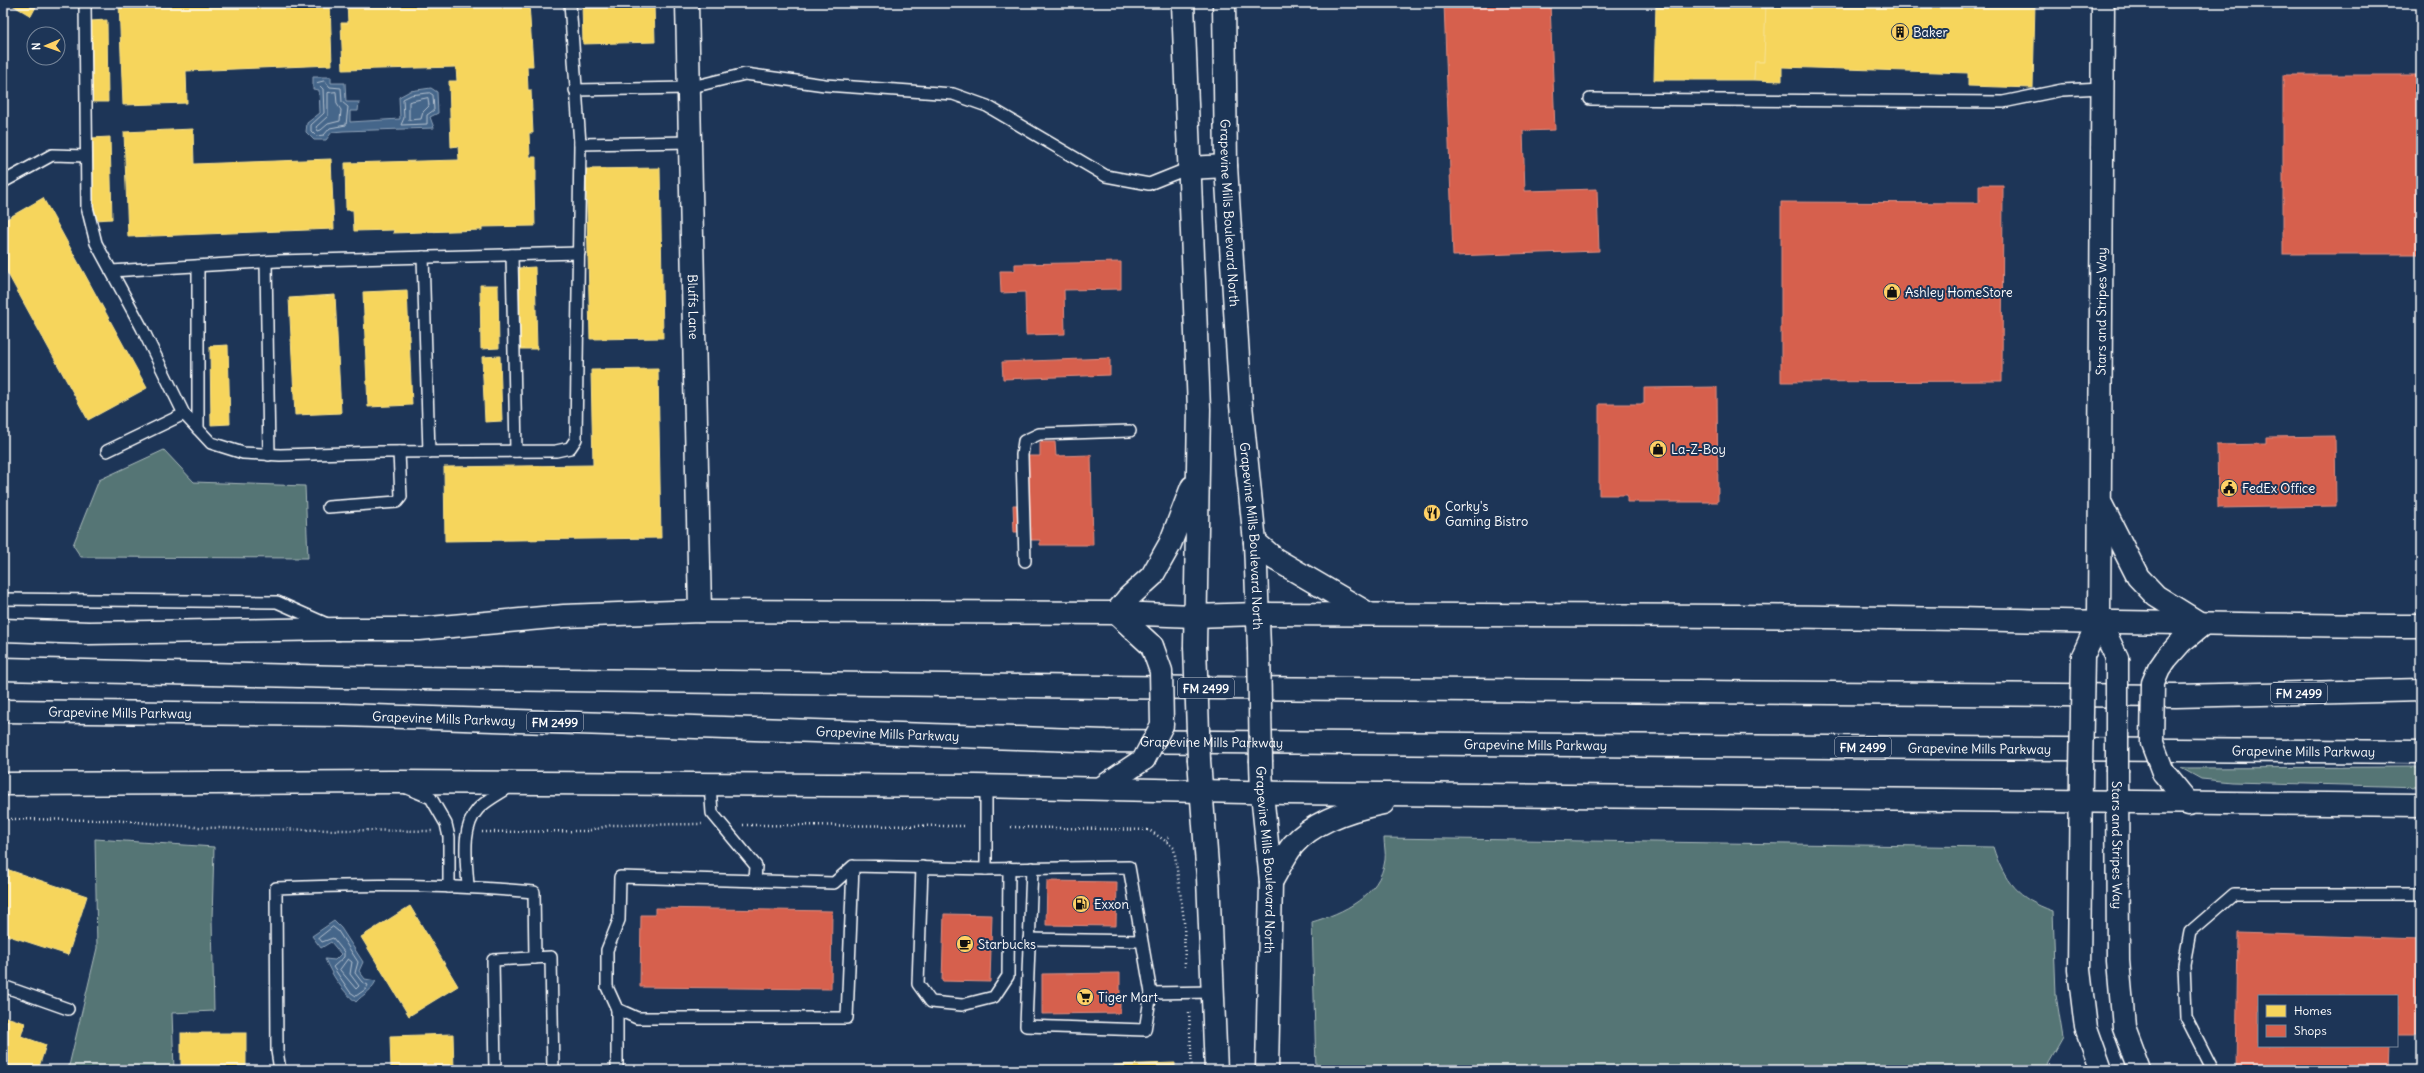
<svg xmlns="http://www.w3.org/2000/svg" width="2424" height="1073" viewBox="0 0 2424 1073" font-family="Delius,sans-serif">
<style>
.green{fill:#547474;stroke:#aababa}
.water{fill:#45668a;stroke:#8fa3b9}
.homes{fill:#f6d55c;stroke:#f9e28d}
.shops{fill:#d6604d;stroke:#e29082}
.lines{fill:none;stroke-linecap:round;stroke-linejoin:round}
.shore{stroke:#b5c2d0;stroke-width:1}
.lane-casing{stroke:#fff;stroke-width:14}
.street-casing{stroke:#fff;stroke-width:25}
.secondary-casing{stroke:#fff;stroke-width:25}
.highway-casing{stroke:#fff;stroke-width:25}
.path{stroke:#fff;stroke-width:2.5;stroke-dasharray:1 3;stroke-linecap:butt}
.lane{stroke:#1d3557;stroke-width:11}
.street{stroke:#1d3557;stroke-width:22}
.secondary{stroke:#1d3557;stroke-width:22}
.highway{stroke:#1d3557;stroke-width:22}
.secondary-bridge-casing{stroke:#fff;stroke-width:25;stroke-linecap:butt}
.secondary-bridge{stroke:#1d3557;stroke-width:22}
.labels{text-anchor:middle;dominant-baseline:central;stroke-width:4;stroke-linejoin:round;paint-order:stroke}
.shield{fill:#1d3557;stroke:#bbc2cd;stroke-width:1}
.shield-label{font-size:12px;font-weight:bold;fill:#fff}
.poi-label{font-size:13px;fill:#fff;stroke:#1d3557;text-anchor:start}
.street-label{font-size:13px;fill:#fff;stroke:#1d3557}
</style>
<rect width="100%" height="100%" fill="#1d3557"/>
<filter id="ink" filterUnits="userSpaceOnUse"><feTurbulence type="fractalNoise" baseFrequency=".025" numOctaves="2"/><feDisplacementMap in="SourceGraphic" scale="8" xChannelSelector="R" yChannelSelector="G"/><feConvolveMatrix kernelMatrix="1 2 1 2 8 2 1 2 1" color-interpolation-filters="sRGB"/></filter>
<g filter="url(#ink)">
<g class="green">
<path d="M164,450L194,482L305,486L308,558L81,557L73,545L99,480Z"/>
<path d="M2421,767V787L2232,782L2201,779L2181,768Z"/>
<path d="M1384,838L1993,847C2004,882 2018,899 2053,911L2056,995L2063,1038L2045,1070H1316L1312,922C1343,913 1380,896 1385,860C1386,853 1384,845 1384,838Z"/>
<path d="M95,839L214,847L212,920L214,1011L172,1013L174,1070H68L97,948Z"/>
</g>
<g class="water">
<path d="M313,77H331V83H345L346,102H359L358,111H350V122L400,119L399,97L410,91L431,88L437,92L438,113L430,117L434,128L343,131L332,132L326,140H314L306,132L307,123L320,113L319,90L313,89Z"/>
<path d="M334,921L341,928L363,962L359,971L365,979L376,981C369,994 364,993 356,1002C342,991 332,975 325,959L335,960L341,954L331,942L321,948L312,936Z"/>
</g>
<g class="homes">
<path d="M9,3H38L31,16Z"/>
<path d="M119,3H330L332,65L186,71L187,103L123,105Z"/>
<path d="M347,3H529L533,66H527L528,90H531L533,133H529L530,157H536V181H534L535,226L482,227V230L393,233L394,230L354,231L353,210H346L345,163L459,160L458,146L451,147L449,81H457L456,67L343,70L341,23H348Z"/>
<path d="M582,3H654L655,42L583,44Z"/>
<path d="M1656,3H1766L1764,62H1755L1754,80H1654Z"/>
<path d="M1766,3H2035L2033,88L1968,86V73L1782,67V81L1754,80L1755,62H1764Z"/>
<path d="M107,20L108,102H92L90,21Z"/>
<path d="M193,129L194,164L331,159L334,229L128,237L124,132Z"/>
<path d="M110,137L112,219L94,220L91,138Z"/>
<path d="M660,168L663,338L590,339L586,169Z"/>
<path d="M43,198L147,388L88,420L3,265V221Z"/>
<path d="M535,267L537,349H519L518,268Z"/>
<path d="M480,285H498L499,348L481,349Z"/>
<path d="M407,290L412,405L368,407L363,292Z"/>
<path d="M335,295L341,413L295,415L289,298Z"/>
<path d="M228,345L230,424L211,425L210,346Z"/>
<path d="M500,356L502,421L485,422L482,357Z"/>
<path d="M658,369L661,538L445,541L444,467L593,465L591,370Z"/>
<path d="M3,868L87,896L68,955L3,934Z"/>
<path d="M410,906L458,986L409,1016L361,937Z"/>
<path d="M3,1016L25,1023L21,1036L46,1045L38,1070H3Z"/>
<rect x="181" y="1033" width="65" height="37"/>
<path d="M453,1034L454,1070H391L390,1036Z"/>
<path d="M1175,1063V1070H1114V1065Z"/>
</g>
<g class="shops">
<path d="M1444,3H1550L1555,130L1523,131L1525,191L1597,189L1599,251L1453,256Z"/>
<rect x="2283" y="75" width="138" height="179"/>
<path d="M1979,185H2003L2002,381L1781,382V202L1979,203Z"/>
<path d="M1121,262V289L1064,290L1065,334L1026,335L1025,292L1001,293L1000,271H1015V264Z"/>
<path d="M1110,358V375L1003,379L1002,362Z"/>
<path d="M1717,387L1718,502H1627V495H1599V404H1644V388Z"/>
<path d="M2335,436L2336,506L2218,508L2217,445L2266,444V437Z"/>
<path d="M1040,442H1055L1056,456L1091,455L1093,545H1040V540H1030V532H1014L1013,505H1027V456H1040Z"/>
<path d="M1047,881L1117,882L1116,926L1046,925Z"/>
<path d="M655,908L832,911L831,989L640,987L641,915H655Z"/>
<path d="M944,914L992,915L990,982L942,981Z"/>
<path d="M2238,933L2421,939V1034H2397V996H2259V1046H2388L2387,1070H2236Z"/>
<path d="M1120,973V1013L1042,1014V974Z"/>
</g>
<g class="lines">
<g class="shore">
<path d="M325,81L330,87L341,88L342,102L348,107L346,125L330,128L324,135L316,136L311,131V125L324,113L323,89L317,83Z"/>
<path d="M336,92L337,104L341,110L340,121L328,124L321,130L318,131L316,127L328,116V93Z"/>
<path d="M430,93L433,95L434,110L427,115V124L401,125L404,118L403,99L411,95Z"/>
<path d="M428,98L429,106L423,112L421,119L409,120V102Z"/>
<path d="M333,927L338,931L358,962L355,973L362,982L368,985L366,989L356,996L350,992L333,967L344,957V952L333,938L322,942L319,938Z"/>
<path d="M348,959L352,962L350,974L359,986L356,989L340,970Z"/>
</g>
<defs>
<g id="lane">
<path d="M85,3L87,207L96,243L142,328L184,414L211,443L243,453L280,455L380,452L556,451L570,448L576,439L580,144L570,3"/>
<path d="M575,90L688,88L745,74L825,85L953,94L987,106L1106,176L1149,184L1189,168"/>
<path d="M1590,99L2003,102L2062,90L2102,88"/>
<path d="M580,144L690,142"/>
<path d="M3,182L52,155L86,156"/>
<path d="M512,255L516,451"/>
<path d="M423,257L429,452"/>
<path d="M266,262L269,455"/>
<path d="M111,271L277,261L579,253"/>
<path d="M198,429V266"/>
<path d="M107,451L184,414"/>
<path d="M328,507L397,502L401,497L399,452"/>
<path d="M1025,561L1022,455L1024,441L1039,434L1130,431"/>
<path d="M3,599L277,602L327,624"/>
<path d="M710,785L712,813L756,866L755,881"/>
<path d="M986,786V869"/>
<path d="M407,788L431,798L446,824L449,837V887"/>
<path d="M853,866L847,1018H637L617,1009L607,987V950L619,920L620,877L834,883L853,866L986,869L1129,867L1151,993L1213,992"/>
<path d="M922,867L918,984L931,1002L962,1005L994,997L1008,976L1009,868"/>
<path d="M1032,868L1026,1026L1145,1030L1151,993"/>
<path d="M468,887C467,863 460,829 478,809C486,800 501,793 511,786"/>
<path d="M1029,939L1141,941"/>
<path d="M3,986L68,1009"/>
<path d="M617,1009V1070"/>
<path d="M280,1070L277,1051L276,888C362,884 448,884 534,892L535,958"/>
<path d="M495,1070L493,960L551,957L553,1070"/>
<path d="M2213,1070L2186,1017L2184,964L2190,932L2234,894H2421"/>
</g>
<g id="street">
<path id="s1" d="M687,3L700,611"/>
</g>
<g id="secondary">
<path d="M1183,3L1199,409L1195,646"/>
<path id="s2" d="M1224,3L1226,166L1241,405L1255,542L1259,648"/>
<path d="M1189,168L1226,166"/>
<path d="M2102,506L2138,577L2156,596L2201,624"/>
<path d="M1255,542L1275,559L1369,614"/>
<path d="M2099,620L2117,658"/>
<path d="M338,629H419L564,616L700,611L1116,613L1194,616L1258,614C1418,615 1578,614 1737,616C1965,618 2193,625 2421,626"/>
<path d="M1152,646L1116,613L1129,597L1152,576L1170,544L1192,487"/>
<path id="s3" d="M2083,656L2099,620L2103,3"/>
<path d="M2166,659L2181,642L2202,625"/>
<path d="M1199,760L1208,878L1216,1070"/>
<path id="s4" d="M1261,762L1262,793L1271,882L1267,1070"/>
<path d="M2081,770L2079,970L2086,1028L2101,1070"/>
<path id="s5" d="M2117,771L2118,961L2124,1027L2140,1070"/>
<path d="M2163,772L2189,804"/>
<path d="M3,784L394,782L976,786L1287,793L2421,805"/>
<path d="M1101,788L1144,759"/>
<path d="M1271,882C1278,871 1284,856 1293,845C1315,820 1352,809 1383,803"/>
</g>
<g id="highway">
<path d="M3,630L89,633L338,629"/>
<path d="M3,669L339,677L1106,687L2176,696L2421,690"/>
<path id="s6" d="M3,711L344,715L1106,741L2421,752"/>
</g>
</defs>
<use href="#lane" class="lane-casing"/>
<use href="#street" class="street-casing"/>
<use href="#secondary" class="secondary-casing"/>
<use href="#highway" class="highway-casing"/>
<g class="path">
<path d="M3,819L112,820L196,827L241,829L432,831"/>
<path d="M743,825L967,826"/>
<path d="M1011,827L1149,830L1167,842L1169,836"/>
<path d="M482,832L587,831L612,825L702,824"/>
<path d="M1167,842L1174,848L1184,920L1185,969"/>
<path d="M1189,1012L1192,1070"/>
</g>
<use href="#lane" class="lane"/>
<use href="#street" class="street"/>
<use href="#secondary" class="secondary"/>
<use href="#highway" class="highway"/>
<defs>
<g id="secondary-bridge">
<path d="M1195,646L1199,760"/>
<path d="M1259,648L1261,762"/>
<path d="M2117,658V771"/>
<path d="M1144,759L1162,725L1161,671L1152,646"/>
<path d="M2081,770L2083,656"/>
<path d="M2163,772L2152,743L2153,683L2159,669L2166,659"/>
</g>
</defs>
<use href="#secondary-bridge" class="secondary-bridge-casing"/>
<use href="#secondary-bridge" class="secondary-bridge"/>
</g>
</g>
<defs>
<symbol id="building-disc" viewBox="-11 -11 22 22"><circle r="9.5" fill="#ffd166" stroke="#1d3557"/><path d="M-4-6H4V6H1V3H-1V6H-4ZM-2.5-4.3h1.7v1.8h-1.7ZM.8-4.3h1.7v1.8H.8ZM-2.5-1h1.7V.8h-1.7ZM.8-1h1.7V.8H.8Z" fill="#111"/></symbol>
<symbol id="shop-disc" viewBox="-11 -11 22 22"><circle r="9.5" fill="#ffd166" stroke="#1d3557"/><path d="M-5-2.5h2.3a2.7 3.5 0 0 1 5.4 0H5L5.5 6h-11ZM-1.5-2.5h3a1.5 2.3 0 0 0-3 0Z" fill="#111"/></symbol>
<symbol id="civic-disc" viewBox="-11 -11 22 22"><circle r="9.5" fill="#ffd166" stroke="#1d3557"/><path d="M-.6-6.5H3V-4.5H.6V-3L4-1V1h2V6H-6V1h2V-1L-.6-3ZM-1.2 2.5V6h2.4V2.5Z" fill="#111"/></symbol>
<symbol id="restaurant-disc" viewBox="-11 -11 22 22"><circle r="9.5" fill="#ffd166" stroke="#1d3557"/><path d="M-5-6h1v4h1v-4h1v4h1v-4h1v5L-1.5 .5V6h-2V.5L-5-1ZM5-6V6H3V1.5H1.5Q1.5-4 5-6Z" fill="#111"/></symbol>
<symbol id="fuel-disc" viewBox="-11 -11 22 22"><circle r="9.5" fill="#ffd166" stroke="#1d3557"/><path d="M-5.5-6h7V0h2V4h1.3V-2.5L3-4.5l.8-.8L6-3V5H2.5V1h-1V6h-7ZM-4.2-4.7v3.2H.2V-4.7Z" fill="#111"/></symbol>
<symbol id="cafe-disc" viewBox="-11 -11 22 22"><circle r="9.5" fill="#ffd166" stroke="#1d3557"/><path d="M-5.5-4.5H6V0H3Q3 3.5 0 3.5H-2.5Q-5.5 3.5-5.5 0ZM3-3.2v2h1.7v-2ZM-6 4.5H4V6H-6Z" fill="#111"/></symbol>
<symbol id="supermarket-disc" viewBox="-11 -11 22 22"><circle r="9.5" fill="#ffd166" stroke="#1d3557"/><path d="M-6-5.5h2.5l.6 2H6L4.5 2H-2.5L-4.4-4H-6ZM-1.5 3.2a1.3 1.3 0 1 0 .1 0ZM3 3.2a1.3 1.3 0 1 0 .1 0Z" fill="#111"/></symbol>
</defs>
<g fill-rule="evenodd">
<use href="#building-disc" x="1890" y="22" width="20" height="20"/>
<use href="#shop-disc" x="1882" y="282" width="20" height="20"/>
<use href="#shop-disc" x="1648" y="439" width="20" height="20"/>
<use href="#civic-disc" x="2219" y="478" width="20" height="20"/>
<use href="#restaurant-disc" x="1422" y="503" width="20" height="20"/>
<use href="#fuel-disc" x="1071" y="894" width="20" height="20"/>
<use href="#cafe-disc" x="955" y="934" width="20" height="20"/>
<use href="#supermarket-disc" x="1075" y="987" width="20" height="20"/>
</g>
<g class="labels">
<g class="shield">
<rect x="1178" y="678" width="56" height="20" rx="3"/>
<rect x="2271" y="683" width="56" height="20" rx="3"/>
<rect x="527" y="712" width="56" height="20" rx="3"/>
<rect x="1835" y="737" width="56" height="20" rx="3"/>
</g>
<g class="shield-label">
<text x="1206" y="688">FM 2499</text>
<text x="2299" y="693">FM 2499</text>
<text x="555" y="722">FM 2499</text>
<text x="1863" y="747">FM 2499</text>
</g>
<g class="poi-label">
<text x="1913" y="32">Baker</text>
<text x="1905" y="292">Ashley HomeStore</text>
<text x="1671" y="449">La-Z-Boy</text>
<text x="2242" y="488">FedEx Office</text>
<text x="1445" y="506">Corky's<tspan x="1445" dy="15">Gaming Bistro</tspan></text>
<text x="1094" y="904">Exxon</text>
<text x="978" y="944">Starbucks</text>
<text x="1098" y="997">Tiger Mart</text>
</g>
<g class="street-label">
<text stroke="none"><textPath href="#s2" startOffset="210">Grapevine Mills Boulevard North</textPath></text>
<text stroke="none"><textPath href="#s1" startOffset="304">Bluffs Lane</textPath></text>
<text stroke="none"><textPath href="#s3" startOffset="348">Stars and Stripes Way</textPath></text>
<text stroke="none"><textPath href="#s2" startOffset="534">Grapevine Mills Boulevard North</textPath></text>
<text stroke="none"><textPath href="#s6" startOffset="117">Grapevine Mills Parkway</textPath></text>
<text stroke="none"><textPath href="#s6" startOffset="441">Grapevine Mills Parkway</textPath></text>
<text stroke="none"><textPath href="#s6" startOffset="885">Grapevine Mills Parkway</textPath></text>
<text stroke="none"><textPath href="#s6" startOffset="1209">Grapevine Mills Parkway</textPath></text>
<text stroke="none"><textPath href="#s6" startOffset="1533">Grapevine Mills Parkway</textPath></text>
<text stroke="none"><textPath href="#s6" startOffset="1977">Grapevine Mills Parkway</textPath></text>
<text stroke="none"><textPath href="#s6" startOffset="2301">Grapevine Mills Parkway</textPath></text>
<text stroke="none"><textPath href="#s5" startOffset="74">Stars and Stripes Way</textPath></text>
<text stroke="none"><textPath href="#s4" startOffset="98">Grapevine Mills Boulevard North</textPath></text>
</g>
</g>
<rect width="2424" height="1073" fill="none" stroke="#1d3557" stroke-width="16"/>
<rect x="8" y="8" width="2408" height="1057" fill="none" stroke="#fff" stroke-width="1.5" filter="url(#ink)"/>
<rect x="2258" y="995" width="140" height="52" fill="#1d3557" stroke="#77869a"/>
<rect x="2266" y="1005" width="20" height="12" fill="#f6d55c" stroke="#77869a"/>
<text x="2294" y="1015" font-size="12" fill="#ffffff">Homes</text>
<rect x="2266" y="1025" width="20" height="12" fill="#d6604d" stroke="#77869a"/>
<text x="2294" y="1035" font-size="12" fill="#ffffff">Shops</text>
<g transform="translate(46 46) rotate(268)"><circle r="19" fill="#1d3557" stroke="#77869a"/>
<path d="M0-3L7 15L0 10L-7 15Z" fill="#ffd166"/>
<text y="-6" font-size="11" font-weight="bold" text-anchor="middle" fill="#ffffff">N</text>
</g>
</svg>
